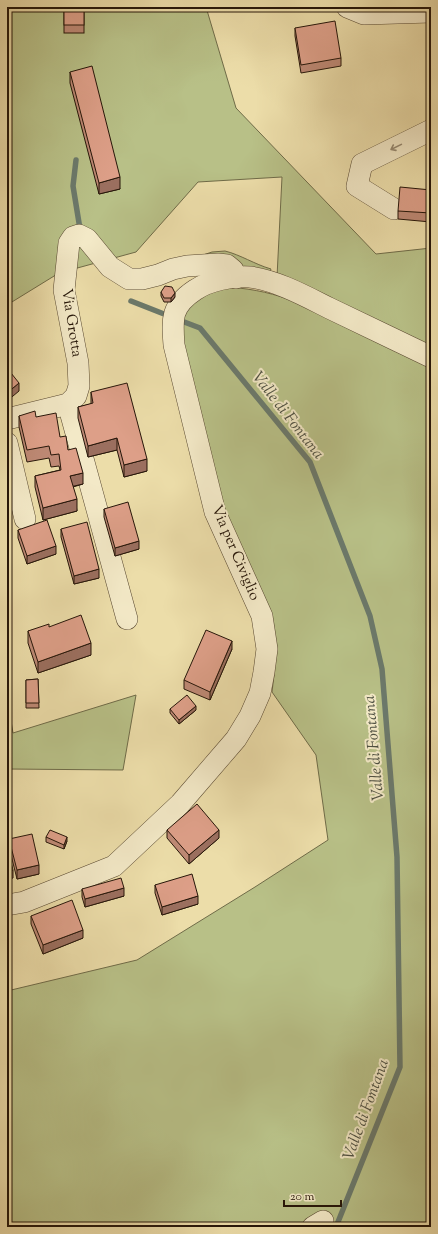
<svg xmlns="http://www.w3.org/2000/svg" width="438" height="1234" viewBox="0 0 438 1234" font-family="'Sorts Mill Goudy',serif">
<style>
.green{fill:#b8c087;stroke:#6f6b48}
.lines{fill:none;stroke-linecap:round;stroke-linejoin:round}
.stream{stroke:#6b796b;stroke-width:5.5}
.street-casing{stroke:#584831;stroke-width:22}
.street{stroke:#f3e9c7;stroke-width:21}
.wall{fill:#be8975;stroke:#261609}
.shaded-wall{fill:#9b6f5f;stroke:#261609}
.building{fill:#dd9f88;stroke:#261609}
.oneway{stroke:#978a72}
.labels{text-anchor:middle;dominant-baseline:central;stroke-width:4;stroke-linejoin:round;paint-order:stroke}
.street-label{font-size:15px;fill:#261609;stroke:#f3e9c7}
.water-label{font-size:16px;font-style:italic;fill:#4e5042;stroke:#f3e9c7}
</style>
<rect width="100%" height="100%" fill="#ecdda9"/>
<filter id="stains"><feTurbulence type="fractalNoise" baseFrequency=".005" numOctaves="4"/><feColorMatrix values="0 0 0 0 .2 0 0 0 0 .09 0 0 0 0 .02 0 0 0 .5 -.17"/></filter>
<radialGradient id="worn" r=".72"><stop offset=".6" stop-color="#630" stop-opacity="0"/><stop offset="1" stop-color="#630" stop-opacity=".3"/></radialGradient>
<g class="green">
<path d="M7,7H206L236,108L376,254L431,248V350L277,277L282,177L198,182L136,252L59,273L7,305Z"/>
<path d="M225,251C241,255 254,264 271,269L269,274L203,255L212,252Z"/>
<path d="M221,287C272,288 305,305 351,326C377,338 404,351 431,363V1227H7V991L137,960L255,887L328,840L316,755L272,692L274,675L222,509L180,343L186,305Z"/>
<path d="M136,695L123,770L7,769V709H9L13,733Z"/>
</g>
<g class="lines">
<g class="stream">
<path d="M76,160L73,186L80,229"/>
<path d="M131,301L164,314"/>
<path d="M179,320L200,328L310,462L370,616L382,669L397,857L400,1067L336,1227"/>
</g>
<defs>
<g id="street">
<path d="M347,7L364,14L431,12"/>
<path d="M394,209L357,186L362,164L431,130"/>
<path d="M68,404L127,619"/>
<path d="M7,419L68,404L76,396L79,386L78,363L64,290L69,243L73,237L79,235L87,239L110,267L129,279H142L158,275L173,269L187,266L218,264L227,265L233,270L236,278"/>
<path d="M7,443L25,519"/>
<path d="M7,905L24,902L114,866L180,804L236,739L250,716L260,693L264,672L267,649L262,616L215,512L174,345C172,318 171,306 195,290C210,280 232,276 250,277C278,281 305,296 329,308C363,324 397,341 431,357"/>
<path d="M313,1227L323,1221"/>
</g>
</defs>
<use href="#street" class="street-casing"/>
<use href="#street" class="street"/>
</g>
<g class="wall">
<rect x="64" y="7" width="20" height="26"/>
<path d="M295,28L341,58V66L301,73L295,36Z"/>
<path d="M70,72L120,189L99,194L70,83Z"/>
<path d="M431,190V222L398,219V211Z"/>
<path d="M161,292L175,297L171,302H164L161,296Z"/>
<path d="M91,392L147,471L124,477L117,450L88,457L78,418V407L91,404Z"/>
<path d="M19,416L36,417L60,437L68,450L83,484L73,487L77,511L43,520L35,487V476L60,470L59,466L51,467L49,458L27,462L19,427Z"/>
<path d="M104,509L139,549L115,556L104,517Z"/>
<path d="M61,529L99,578L74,584L61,537Z"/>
<path d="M18,530L56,554L27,564L18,538Z"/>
<path d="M49,627L91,655L38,673L28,643V631Z"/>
<path d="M232,649L210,700L184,689V680Z"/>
<path d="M38,679L39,708H26V680Z"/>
<path d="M170,709L196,710L179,724L170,713Z"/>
<path d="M167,830L219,838L189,864L167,838Z"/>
<path d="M46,837L67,841L64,849L46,842Z"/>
<path d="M9,839L39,874L17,879L9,847Z"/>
<path d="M155,885L198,904L162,915L155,893Z"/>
<path d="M82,889L124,896L85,907L82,897Z"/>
<path d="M31,916L83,938L43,954L31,924Z"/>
</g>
<g class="shaded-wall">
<path d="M120,177V189L99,194V183Z"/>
<path d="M175,293V297L171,302V298Z"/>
<path d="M10,349V353L7,355V351Z"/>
<path d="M19,383V391L7,401V393Z"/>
<path d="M117,438V450L88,457V446Z"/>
<path d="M147,459V471L124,477V465Z"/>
<path d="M83,473V484L70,487V476Z"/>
<path d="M77,499V511L43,520V508Z"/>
<path d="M139,541V549L115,556V548Z"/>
<path d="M56,546V554L27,564V556Z"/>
<path d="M99,569V578L74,584V576Z"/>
<path d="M232,641V649L210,700V692Z"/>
<path d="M91,643V655L38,673V662Z"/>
<path d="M196,706V710L179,724V720Z"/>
<path d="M219,830V838L189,864V855Z"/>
<path d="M67,837V841L64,849V845Z"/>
<path d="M39,865V874L17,879V870Z"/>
<path d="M13,870V878L7,880V871Z"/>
<path d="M124,888V896L85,907V899Z"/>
<path d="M198,896V904L162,915V907Z"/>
<path d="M83,930V938L43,954V945Z"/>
</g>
<g class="building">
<rect x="64" y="7" width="20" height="18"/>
<path d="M335,21L341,58L301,65L295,28Z"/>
<path d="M92,66L120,177L99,183L70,72Z"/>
<path d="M400,187L431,190V213L398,211Z"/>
<path d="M165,286L172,287L175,293L171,298H164L161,292Z"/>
<path d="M7,345L10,349L7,351Z"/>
<path d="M7,368L19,383L7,393Z"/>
<path d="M127,383L147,459L124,465L117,438L88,446L78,407L93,403L91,392Z"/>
<path d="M35,411L36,417L56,413L60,437L66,436L68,450L76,448L83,473L70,476L77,499L43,508L35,476L61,470L59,454L51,455L49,446L27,450L19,416Z"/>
<path d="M128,502L139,541L115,548L104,509Z"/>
<path d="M47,520L56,546L27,556L18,530Z"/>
<path d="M87,522L99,569L74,576L61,529Z"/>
<path d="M81,615L91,643L38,662L28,631L49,624V627Z"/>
<path d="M206,630L232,641L210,692L184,680Z"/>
<path d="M38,679L39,703H26V680Z"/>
<path d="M187,695L196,706L179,720L170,709Z"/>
<path d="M197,804L219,830L189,855L167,830Z"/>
<path d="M50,830L67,837L64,845L46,837Z"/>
<path d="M32,834L39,865L17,870L9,839Z"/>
<path d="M7,846L13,870L7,871Z"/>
<path d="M192,874L198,896L162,907L155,885Z"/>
<path d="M121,878L124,888L85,899L82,889Z"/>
<path d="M72,900L83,930L43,945L31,916Z"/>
</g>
<defs><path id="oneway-shaft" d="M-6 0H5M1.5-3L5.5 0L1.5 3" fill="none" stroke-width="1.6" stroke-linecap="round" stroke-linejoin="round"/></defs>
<use class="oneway" href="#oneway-shaft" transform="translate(396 147) rotate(154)"/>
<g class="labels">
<g class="street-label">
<text transform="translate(71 323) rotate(81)">Via Grotta</text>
<text transform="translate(235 553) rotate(67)">Via per Civiglio</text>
</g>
<g class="water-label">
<text transform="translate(287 416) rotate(52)">Valle di Fontana</text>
<text transform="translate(375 748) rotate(-95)">Valle di Fontana</text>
<text transform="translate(367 1110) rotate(-70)">Valle di Fontana</text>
</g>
</g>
<rect width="438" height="1234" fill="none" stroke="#ecdda9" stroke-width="24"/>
<rect x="8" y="8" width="422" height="1218" fill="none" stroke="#261609" stroke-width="2"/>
<rect x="12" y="12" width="414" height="1210" fill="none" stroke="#261609"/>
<path d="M284 1200v6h57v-6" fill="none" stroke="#261609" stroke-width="2"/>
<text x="290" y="1200" font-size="12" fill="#261609" stroke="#f3e9c7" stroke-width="3" paint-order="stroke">20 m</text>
<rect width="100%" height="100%" filter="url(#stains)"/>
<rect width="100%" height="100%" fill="url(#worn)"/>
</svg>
